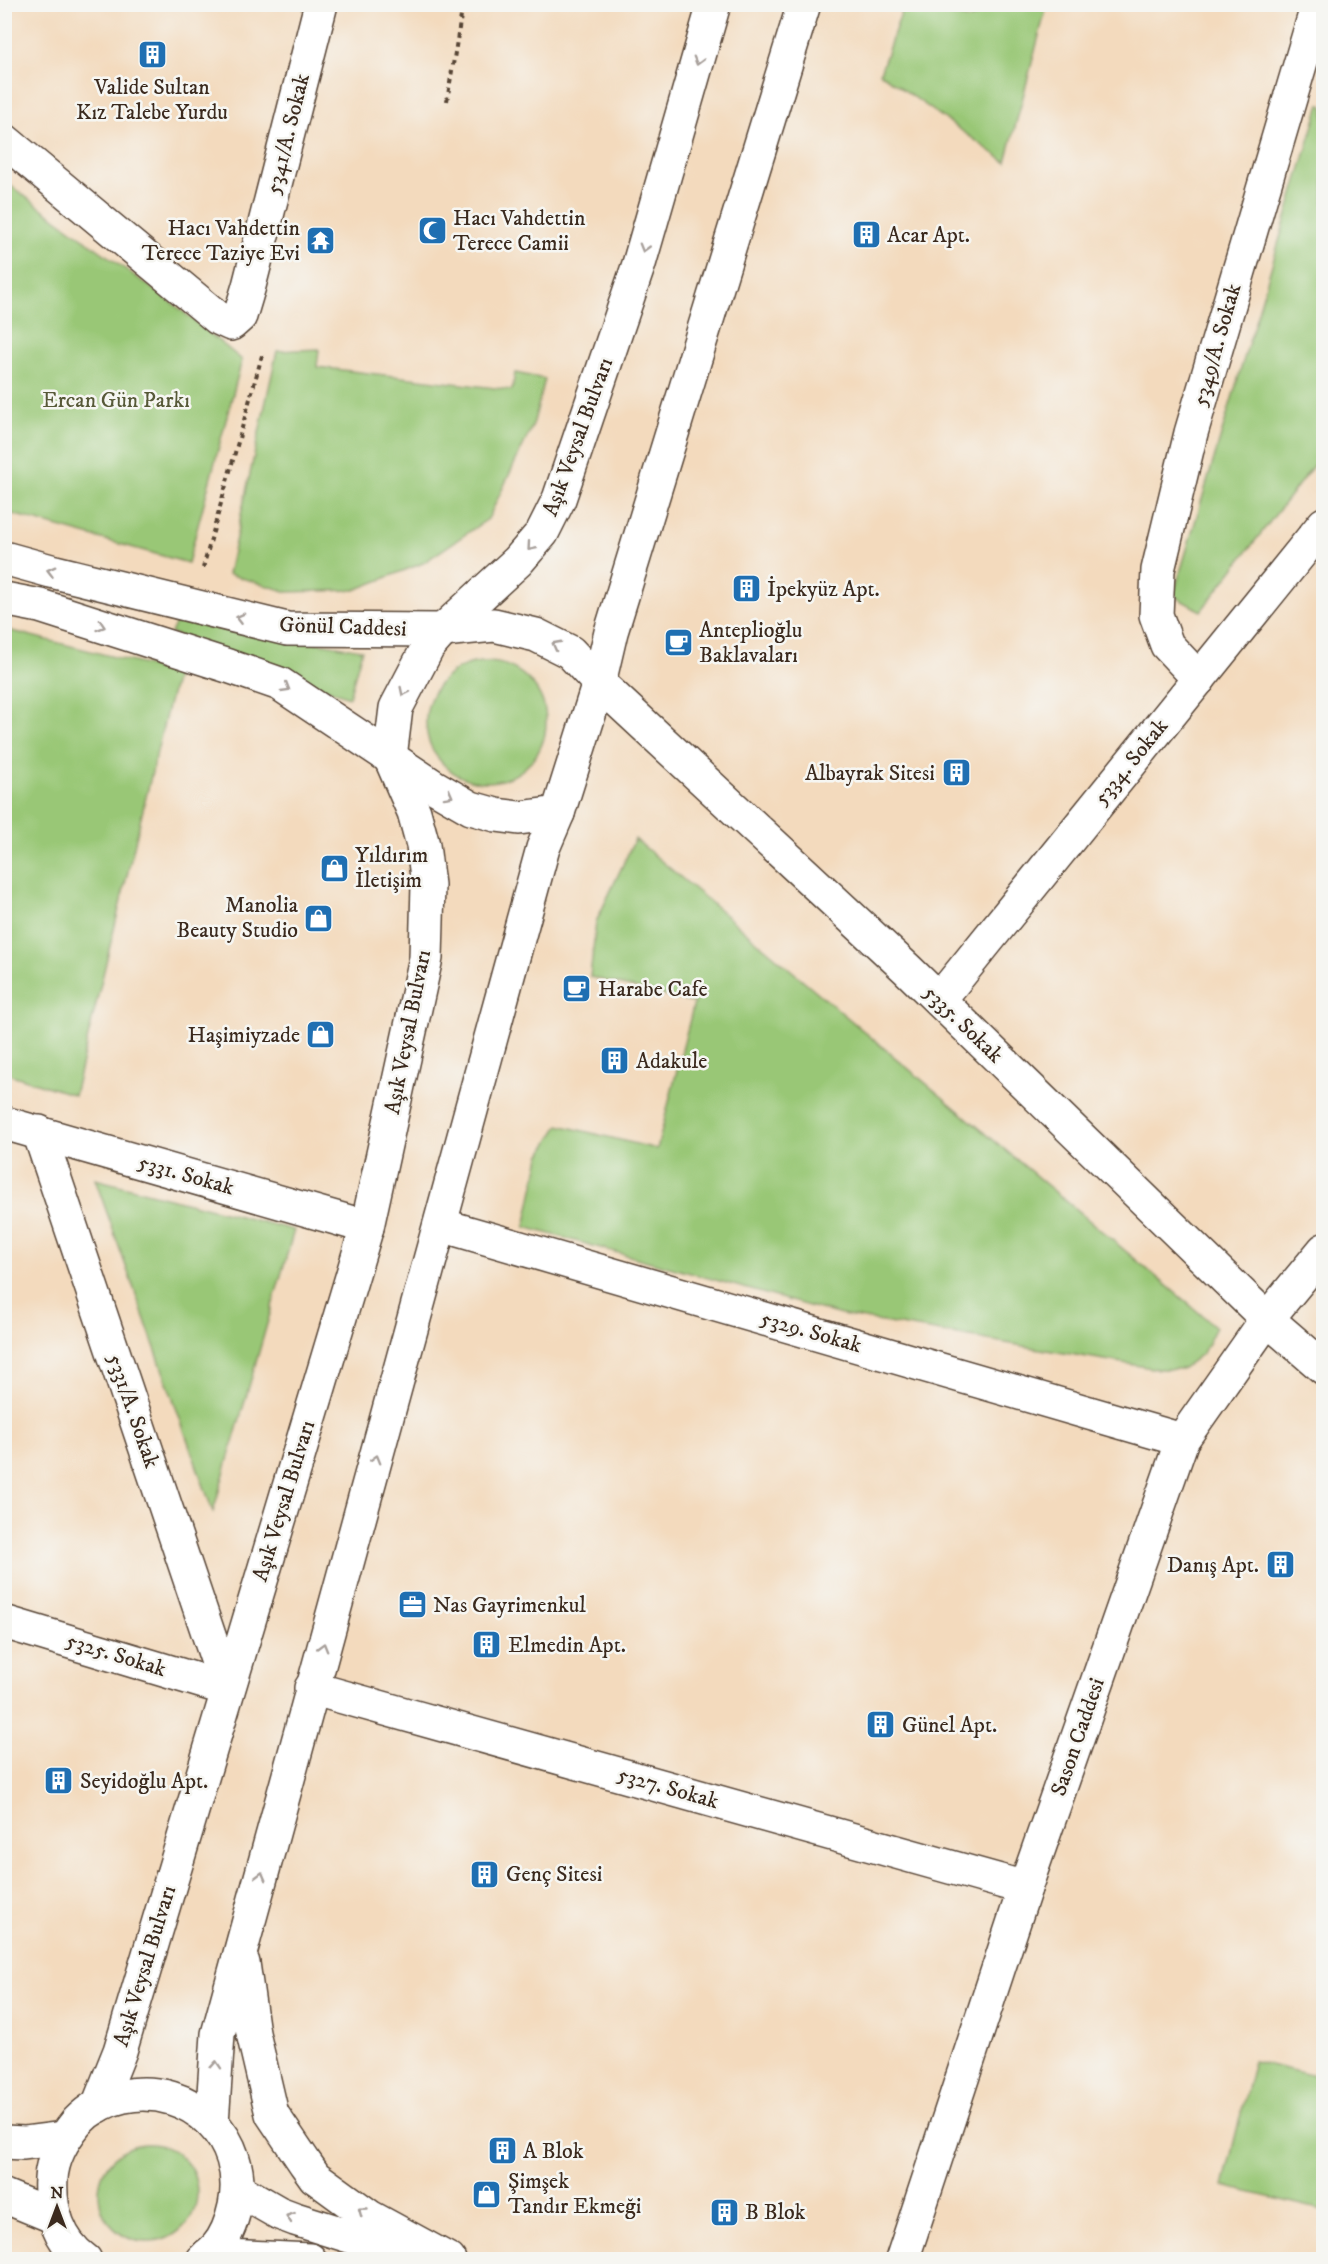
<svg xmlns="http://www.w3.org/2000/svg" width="1328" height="2264" viewBox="0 0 1328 2264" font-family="'IM FELL DW Pica',serif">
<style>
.green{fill:#99c776;stroke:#6a784a;stroke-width:1.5}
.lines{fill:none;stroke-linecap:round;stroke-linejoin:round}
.minor-casing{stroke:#574436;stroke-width:36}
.tertiary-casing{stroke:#574436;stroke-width:36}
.secondary-casing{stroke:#574436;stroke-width:36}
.path{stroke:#574436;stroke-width:4;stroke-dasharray:4.5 4.5;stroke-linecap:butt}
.minor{stroke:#fff;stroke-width:33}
.tertiary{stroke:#fff;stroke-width:33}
.secondary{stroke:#fff;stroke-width:33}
.oneway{stroke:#a79f9a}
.labels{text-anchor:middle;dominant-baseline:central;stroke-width:5;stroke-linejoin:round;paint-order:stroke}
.poi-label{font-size:22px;fill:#3b2a1e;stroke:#f6f6f2;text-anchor:start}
.street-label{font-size:22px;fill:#3b2a1e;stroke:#f6f6f2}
.park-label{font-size:22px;fill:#575938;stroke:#f6f6f2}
</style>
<rect width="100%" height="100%" fill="#f6f6f2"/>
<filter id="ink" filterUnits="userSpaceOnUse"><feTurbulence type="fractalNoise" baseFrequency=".0167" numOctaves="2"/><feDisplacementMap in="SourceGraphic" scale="12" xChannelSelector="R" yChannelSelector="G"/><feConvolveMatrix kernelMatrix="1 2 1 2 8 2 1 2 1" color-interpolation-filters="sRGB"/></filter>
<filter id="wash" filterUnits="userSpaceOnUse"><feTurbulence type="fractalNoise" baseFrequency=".008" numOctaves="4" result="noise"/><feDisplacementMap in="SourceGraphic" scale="24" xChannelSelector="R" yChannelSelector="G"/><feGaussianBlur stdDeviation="1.35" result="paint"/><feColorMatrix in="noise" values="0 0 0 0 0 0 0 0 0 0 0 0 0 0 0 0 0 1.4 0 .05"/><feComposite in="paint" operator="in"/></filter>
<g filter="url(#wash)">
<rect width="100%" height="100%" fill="#f3dabd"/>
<g class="green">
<path d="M1005,5H1047L1006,162L880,73L904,5L970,19L994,6Z"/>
<path d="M1320,104L1324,107L1323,453L1201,611L1173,596Z"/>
<path d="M4,181L175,305L242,360L188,563L5,512Z"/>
<path d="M319,349L317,367L512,390L515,373L545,379L533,425L488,519L423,563L355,590L288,592L228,574L277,351Z"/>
<path d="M177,620L362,650L349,697L171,633Z"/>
<path d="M4,629L177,673L168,706L74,1095L5,1073Z"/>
<circle cx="486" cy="722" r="60"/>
<path d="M635,839L1216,1327L1203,1353L1182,1369H1158L841,1315L525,1227L540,1156L559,1125L657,1149L694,1003L590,977L596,922Z"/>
<path d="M95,1179L294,1230L213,1512Z"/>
<path d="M1254,2061L1323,2078V2210L1223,2186Z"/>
<circle cx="148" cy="2193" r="49"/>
</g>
</g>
<g filter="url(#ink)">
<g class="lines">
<defs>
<g id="minor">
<path d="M4,140L218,318L231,324L240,316L249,286L321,4"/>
<path d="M1199,679L1167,645L1156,615L1158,570L1191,433L1318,4"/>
<path d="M599,683L907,969L1267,1319L1324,1368"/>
<path d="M939,1000L1324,524"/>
<path d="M4,1123L367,1227"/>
<path d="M39,1132L227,1689"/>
<path d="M441,1225L1182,1440"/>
<path d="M4,1622L227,1689"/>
<path d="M311,1688L1025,1888"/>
</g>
<g id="tertiary">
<path d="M4,558L51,571L287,629L443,630L494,625L536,635L570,652L599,683"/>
<path d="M4,599L40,606L228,666L280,684L433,786L471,808L496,815L519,818L558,813"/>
<path d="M902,2260L1025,1888L1182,1440L1267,1319L1324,1250"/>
</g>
<g id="secondary">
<path d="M243,1963L253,2033L272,2114L305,2163L315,2177L370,2217L449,2260"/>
<path d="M98,2106L120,2051L367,1227L426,958L428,885L423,845L414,812L390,757L396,708L428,647L443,630L518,561L542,533L559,499L639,264L714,4"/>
<path d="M212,2123L218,2034L507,979L543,848L558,813L599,683L611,632L804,4"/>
<path d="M4,2142L24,2143L63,2138"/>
<path d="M239,2190L279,2213L295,2219L410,2255"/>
<path d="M4,2196L55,2217"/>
<path d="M208,2255L310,2260"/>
<path d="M85,2260C59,2242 49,2209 51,2179C52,2157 63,2139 77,2122C89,2109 106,2100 124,2096C191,2083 249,2139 235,2206C232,2220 226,2237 216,2248C212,2252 207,2256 203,2260"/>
</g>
</defs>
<use href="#minor" class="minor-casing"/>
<use href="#tertiary" class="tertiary-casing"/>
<use href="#secondary" class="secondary-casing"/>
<g class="path">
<path d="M447,101L463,4"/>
<path d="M203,568L263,352"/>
</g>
<use href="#minor" class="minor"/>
<use href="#tertiary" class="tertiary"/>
<use href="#secondary" class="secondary"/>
</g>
<defs><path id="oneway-chevron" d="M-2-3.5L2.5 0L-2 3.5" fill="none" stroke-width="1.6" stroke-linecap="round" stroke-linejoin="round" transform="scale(1.5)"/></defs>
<g class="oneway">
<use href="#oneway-chevron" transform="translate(698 61) rotate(106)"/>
<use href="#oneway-chevron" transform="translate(644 248) rotate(106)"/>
<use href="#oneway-chevron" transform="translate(531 547) rotate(131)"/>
<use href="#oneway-chevron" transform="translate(51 571) rotate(-165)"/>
<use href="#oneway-chevron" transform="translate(240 618) rotate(-166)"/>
<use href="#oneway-chevron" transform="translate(101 626) rotate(18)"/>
<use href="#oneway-chevron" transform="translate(556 645) rotate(-152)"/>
<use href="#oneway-chevron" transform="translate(286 688) rotate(31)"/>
<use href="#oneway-chevron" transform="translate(404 692) rotate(116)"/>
<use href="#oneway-chevron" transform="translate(449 795) rotate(29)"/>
<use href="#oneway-chevron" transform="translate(376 1459) rotate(-74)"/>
<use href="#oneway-chevron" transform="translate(323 1647) rotate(-74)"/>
<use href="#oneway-chevron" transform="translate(261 1876) rotate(-75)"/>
<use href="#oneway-chevron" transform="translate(216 2065) rotate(-86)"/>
<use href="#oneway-chevron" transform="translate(362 2211) rotate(-144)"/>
<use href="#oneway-chevron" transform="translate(290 2217) rotate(-160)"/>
</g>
</g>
<defs>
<symbol id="building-square" viewBox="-11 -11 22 22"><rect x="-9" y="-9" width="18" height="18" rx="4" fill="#1f6fb2" stroke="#f6f6f2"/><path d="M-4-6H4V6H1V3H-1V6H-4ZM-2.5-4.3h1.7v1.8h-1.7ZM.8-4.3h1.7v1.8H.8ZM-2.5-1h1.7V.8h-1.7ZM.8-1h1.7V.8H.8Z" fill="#fff"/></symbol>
<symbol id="mosque-square" viewBox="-11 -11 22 22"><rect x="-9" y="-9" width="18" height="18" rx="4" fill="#1f6fb2" stroke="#f6f6f2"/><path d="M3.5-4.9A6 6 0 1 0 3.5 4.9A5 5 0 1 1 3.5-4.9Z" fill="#fff"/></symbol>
<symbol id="temple-square" viewBox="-11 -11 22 22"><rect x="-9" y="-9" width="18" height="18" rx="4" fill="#1f6fb2" stroke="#f6f6f2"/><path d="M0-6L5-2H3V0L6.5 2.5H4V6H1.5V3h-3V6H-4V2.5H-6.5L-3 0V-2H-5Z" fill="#fff"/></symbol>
<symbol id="cafe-square" viewBox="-11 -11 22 22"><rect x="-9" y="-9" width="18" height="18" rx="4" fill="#1f6fb2" stroke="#f6f6f2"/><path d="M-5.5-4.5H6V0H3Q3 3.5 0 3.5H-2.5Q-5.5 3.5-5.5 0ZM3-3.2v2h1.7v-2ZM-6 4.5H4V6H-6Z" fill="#fff"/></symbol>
<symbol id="shop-square" viewBox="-11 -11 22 22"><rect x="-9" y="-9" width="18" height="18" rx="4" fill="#1f6fb2" stroke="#f6f6f2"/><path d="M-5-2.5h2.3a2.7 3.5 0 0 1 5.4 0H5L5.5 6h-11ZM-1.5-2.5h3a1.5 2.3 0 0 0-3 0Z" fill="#fff"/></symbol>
<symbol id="office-square" viewBox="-11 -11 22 22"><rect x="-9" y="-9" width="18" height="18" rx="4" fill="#1f6fb2" stroke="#f6f6f2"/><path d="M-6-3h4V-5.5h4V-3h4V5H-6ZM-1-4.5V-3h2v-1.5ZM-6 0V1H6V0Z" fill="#fff"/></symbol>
</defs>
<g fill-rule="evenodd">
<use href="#building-square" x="136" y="38" width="33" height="33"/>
<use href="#mosque-square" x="416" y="214" width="33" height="33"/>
<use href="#building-square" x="850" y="218" width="33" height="33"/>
<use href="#temple-square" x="304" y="224" width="33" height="33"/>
<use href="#building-square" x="730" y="572" width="33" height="33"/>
<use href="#cafe-square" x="662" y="626" width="33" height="33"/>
<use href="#building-square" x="940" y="756" width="33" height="33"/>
<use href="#shop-square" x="318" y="852" width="33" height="33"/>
<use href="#shop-square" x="302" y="902" width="33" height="33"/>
<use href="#cafe-square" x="560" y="972" width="33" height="33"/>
<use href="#shop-square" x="304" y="1018" width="33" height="33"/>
<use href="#building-square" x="598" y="1044" width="33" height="33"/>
<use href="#building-square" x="1264" y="1548" width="33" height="33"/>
<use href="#office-square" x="396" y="1588" width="33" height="33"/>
<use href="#building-square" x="470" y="1628" width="33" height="33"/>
<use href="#building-square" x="864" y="1708" width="33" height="33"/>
<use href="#building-square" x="42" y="1764" width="33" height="33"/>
<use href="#building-square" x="468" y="1858" width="33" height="33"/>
<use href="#building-square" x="486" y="2134" width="33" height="33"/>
<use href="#shop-square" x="470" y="2178" width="33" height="33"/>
<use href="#building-square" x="708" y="2196" width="33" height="33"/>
</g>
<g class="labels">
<g class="poi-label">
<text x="152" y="87" text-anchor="middle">Valide Sultan<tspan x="152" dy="25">Kız Talebe Yurdu</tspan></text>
<text x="453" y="218">Hacı Vahdettin<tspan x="453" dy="25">Terece Camii</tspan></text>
<text x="300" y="228" text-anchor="end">Hacı Vahdettin<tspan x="300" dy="25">Terece Taziye Evi</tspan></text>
<text x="887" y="235">Acar Apt.</text>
<text x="767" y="589">İpekyüz Apt.</text>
<text x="699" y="630">Anteplioğlu<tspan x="699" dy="25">Baklavaları</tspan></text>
<text x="935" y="773" text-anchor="end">Albayrak Sitesi</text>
<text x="355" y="855">Yıldırım<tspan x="355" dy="25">İletişim</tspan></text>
<text x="298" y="905" text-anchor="end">Manolia<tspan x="298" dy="25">Beauty Studio</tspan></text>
<text x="598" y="989">Harabe Cafe</text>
<text x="300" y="1035" text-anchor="end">Haşimiyzade</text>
<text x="636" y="1061">Adakule</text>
<text x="1259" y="1565" text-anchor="end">Danış Apt.</text>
<text x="433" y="1605">Nas Gayrimenkul</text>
<text x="508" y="1645">Elmedin Apt.</text>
<text x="902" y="1725">Günel Apt.</text>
<text x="80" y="1781">Seyidoğlu Apt.</text>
<text x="506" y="1874">Genç Sitesi</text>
<text x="523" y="2151">A Blok</text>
<text x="508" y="2181">Şimşek<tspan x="508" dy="25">Tandır Ekmeği</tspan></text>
<text x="745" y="2212">B Blok</text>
</g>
<g class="street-label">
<text transform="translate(288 134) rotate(-76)">5341/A. Sokak</text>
<text transform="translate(1217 345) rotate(-74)">5349/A. Sokak</text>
<text transform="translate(578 437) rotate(-70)">Aşık Veysal Bulvarı</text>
<text transform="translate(343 627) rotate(2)">Gönül Caddesi</text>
<text transform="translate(1131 762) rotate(-51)">5334. Sokak</text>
<text transform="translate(963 1024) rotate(44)">5335. Sokak</text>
<text transform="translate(408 1032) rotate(-79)">Aşık Veysal Bulvarı</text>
<text transform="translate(186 1175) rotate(16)">5331. Sokak</text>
<text transform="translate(811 1332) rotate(16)">5329. Sokak</text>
<text transform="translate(133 1411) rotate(71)">5331/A. Sokak</text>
<text transform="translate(284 1501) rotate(-73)">Aşık Veysal Bulvarı</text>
<text transform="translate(116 1655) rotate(17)">5325. Sokak</text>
<text transform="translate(1078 1737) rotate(-71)">Sason Caddesi</text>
<text transform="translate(668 1788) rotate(16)">5327. Sokak</text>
<text transform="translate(145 1966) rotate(-73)">Aşık Veysal Bulvarı</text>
</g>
<g class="park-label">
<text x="116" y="400">Ercan Gün Parkı</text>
</g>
</g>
<rect width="1328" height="2264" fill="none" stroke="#f6f6f2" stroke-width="24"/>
<g transform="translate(57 2207)" stroke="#f6f6f2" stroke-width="4.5" paint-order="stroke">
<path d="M0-4.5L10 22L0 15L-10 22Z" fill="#3b2a1e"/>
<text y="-9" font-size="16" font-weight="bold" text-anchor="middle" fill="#3b2a1e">N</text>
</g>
</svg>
